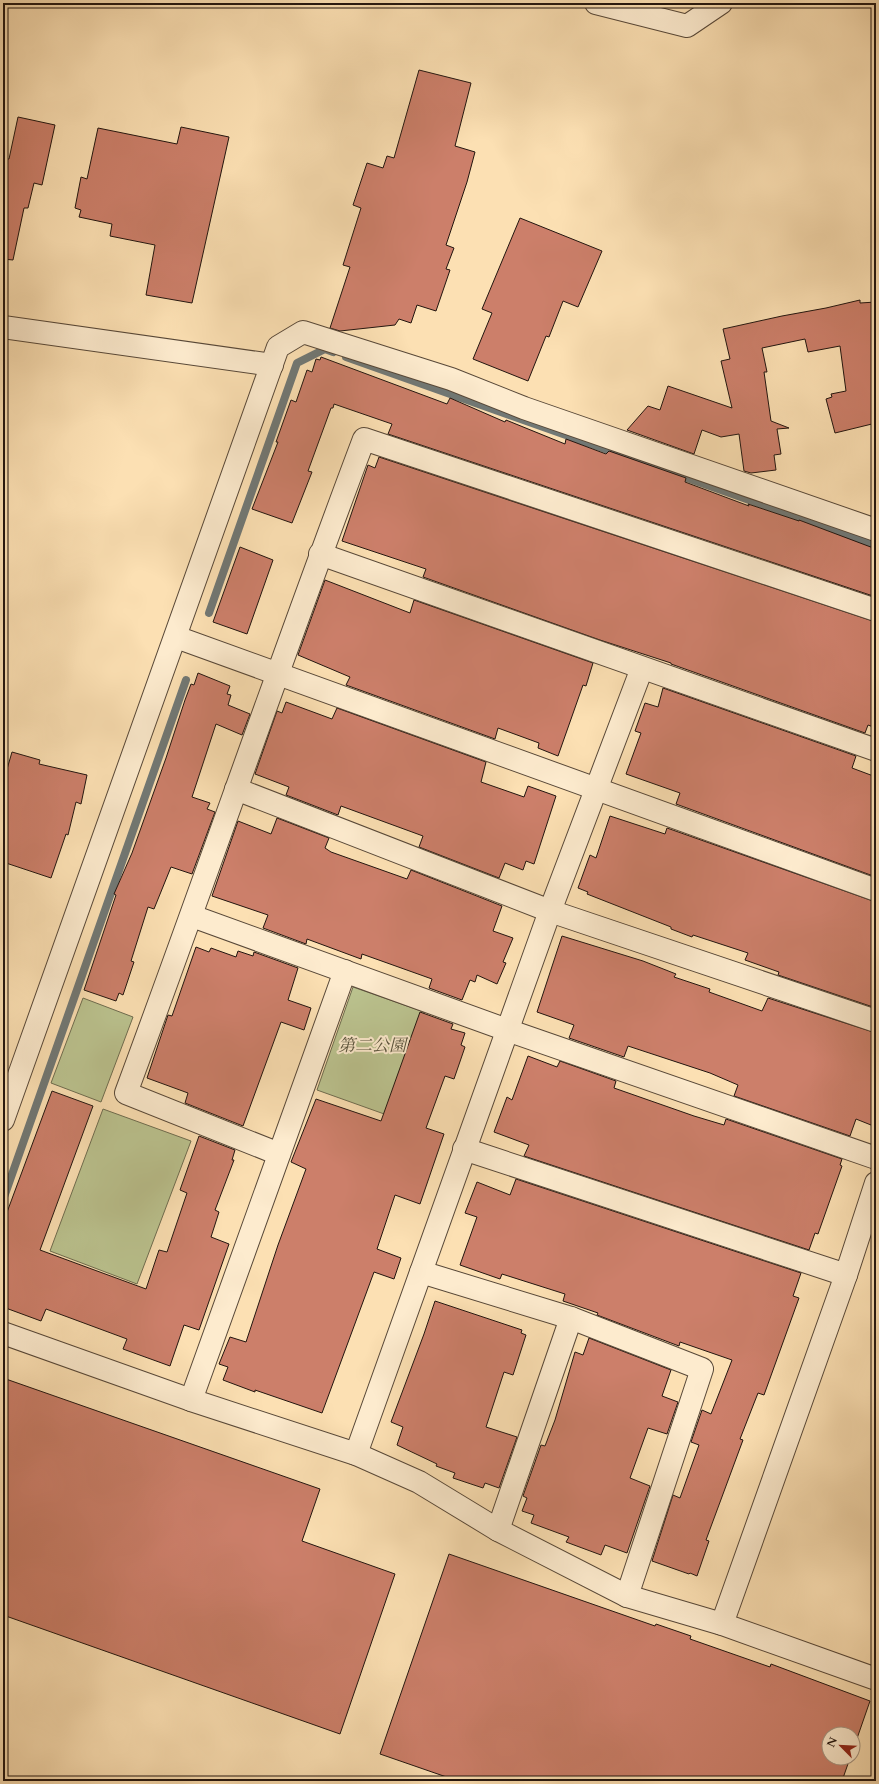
<svg xmlns="http://www.w3.org/2000/svg" width="879" height="1784" viewBox="0 0 879 1784" font-family="Cardo,'Noto Serif JP',serif">
<style>
.green{fill:#bbc38f;stroke:#6e6c4f}
.lines{fill:none;stroke-linecap:round;stroke-linejoin:round}
.stream{stroke:#717875;stroke-width:8}
.building{fill:#cc7f6a;stroke:#22150f}
.minor-casing{stroke:#584838;stroke-width:24}
.minor{stroke:#fdebce;stroke-width:22}
.labels{text-anchor:middle;dominant-baseline:central;stroke-width:4;stroke-linejoin:round;paint-order:stroke}
.park-label{font-size:17px;font-style:italic;fill:#58523c;stroke:#fdebce}
</style>
<rect width="100%" height="100%" fill="#fce0b3"/>
<filter id="stains"><feTurbulence type="fractalNoise" baseFrequency=".005" numOctaves="4"/><feColorMatrix values="0 0 0 0 .2 0 0 0 0 .09 0 0 0 0 .02 0 0 0 .5 -.17"/></filter>
<radialGradient id="worn" r=".72"><stop offset=".6" stop-color="#630" stop-opacity="0"/><stop offset="1" stop-color="#630" stop-opacity=".3"/></radialGradient>
<g class="green">
<path d="M353,987L424,1012L387,1115L317,1090Z"/>
<path d="M83,998L133,1017L101,1102L51,1083Z"/>
<path d="M103,1109L191,1141L137,1284L50,1251Z"/>
</g>
<g class="lines">
<g class="stream">
<path d="M346,357L876,545"/>
<path d="M209,613L297,363L325,349L333,352"/>
<path d="M3,1200L186,680"/>
</g>
</g>
<g class="building">
<path d="M419,70L471,83L455,146L475,152L467,182L446,245L454,248L446,269L450,270L436,311L417,305L411,323L399,319L395,325L340,331L330,328L350,267L343,265L361,208L353,205L367,163L383,168L387,156L394,158Z"/>
<path d="M18,117L55,125L42,185L34,183L28,208H24L13,260L3,259V173L7,159H9Z"/>
<path d="M181,127L229,137L192,303L146,295L155,245L110,236L112,224L79,217L81,210L75,208L81,177L87,179L98,128L177,144Z"/>
<path d="M520,218L602,251L578,307L563,301L549,337L546,336L528,381L473,359L492,313L482,309Z"/>
<path d="M860,300V303L876,302V423L835,433L826,399L832,397L831,394L846,391L840,346L808,352L805,339L762,348L767,372H764L771,421L789,428L777,429L781,454L774,455L776,470L751,473L744,471L739,434L721,437L702,430L694,454L627,430L648,406L660,410L668,386L732,408L721,361L730,359L723,329L782,316L826,308Z"/>
<path d="M321,357L447,404L450,398L505,422L506,420L565,444L566,439L606,454L609,451L686,478L685,482L749,506L748,504L799,521V520L876,549V597L388,434L392,424L334,404L333,408H331L308,471L312,472L292,523L252,509L278,442H276L291,400L296,402L307,370L312,372L316,359L320,360Z"/>
<path d="M379,457L876,622V728L868,725L865,733L671,664V663L600,640L423,577L426,569L342,541L368,465L375,468Z"/>
<path d="M240,547L273,560L247,634L213,622Z"/>
<path d="M325,580L410,613L414,600L593,663L586,686L583,685L558,756L538,748L539,743L498,728L495,739L346,685L350,677L298,655Z"/>
<path d="M198,673L230,686L227,694L231,695L228,705L250,714L242,735L216,724L192,797L210,803L207,809L215,812L192,874L171,867L154,909L148,907L131,961L134,962L123,995L119,993L116,1001L84,990L116,895L114,894L132,853L166,758L185,700L191,684L194,685Z"/>
<path d="M663,688L856,756L852,768L876,777V877L676,804L680,793L626,774L641,733L635,731L645,703L658,707Z"/>
<path d="M286,702L332,719L337,708L486,762L481,782L524,797L528,786L556,796L534,864L526,861L523,870L505,863L499,878L419,847L423,836L341,806L338,815L286,795L289,787L255,774L277,711L282,713Z"/>
<path d="M12,752L40,760L39,764L87,775L81,804L76,802L68,835L66,834L51,878L3,862V783Z"/>
<path d="M610,816L665,834L667,828L876,902V1008L778,975L779,972L745,960L748,953L693,935L692,937L671,929V927L587,894L588,892L578,888L590,855L596,858Z"/>
<path d="M277,818L329,838L325,848L331,852L407,879L411,870L502,906L493,931L513,938L503,962L506,963L497,984L477,975L475,982L470,980L462,1000L429,988L432,979L362,954L361,959L307,939L306,944L263,928L268,915L212,896L238,821L271,834Z"/>
<path d="M562,936L643,961L676,974L674,977L710,989L709,992L762,1011L768,998L876,1033V1127L856,1119L850,1136L734,1096L738,1085L710,1073L628,1046L624,1057L569,1038L574,1025L537,1012Z"/>
<path d="M196,947L209,952L211,948L236,957L238,951L253,956L254,952L298,968L288,1000L311,1008L304,1030L281,1022L243,1126L185,1103L188,1093L147,1078L168,1015L172,1016Z"/>
<path d="M420,1012L453,1024L451,1029L465,1033L461,1045L465,1047L454,1079L445,1076L426,1128L444,1134L420,1204L395,1195L377,1249L401,1258L394,1279L374,1272L322,1413L255,1390V1392L223,1380L228,1367L219,1364L230,1337L246,1342L278,1245L306,1169L291,1162L316,1099L381,1121Z"/>
<path d="M528,1056L557,1067L560,1061L616,1081L614,1088L694,1116L724,1125L726,1119L842,1159L840,1165L842,1166L818,1234L815,1233L809,1250L524,1156L529,1145L494,1132L507,1097L512,1100Z"/>
<path d="M52,1091L93,1106L40,1250L146,1289L159,1250L167,1252L187,1193L180,1190L199,1136L235,1150L232,1160H234L215,1210L219,1212L211,1237L229,1244L199,1330L184,1325L170,1366L123,1349L127,1339L46,1309L41,1321L3,1307V1223Z"/>
<path d="M516,1179L801,1273L793,1296L799,1298L764,1395L758,1393L740,1439L743,1440L706,1540L709,1541L697,1576L690,1573L689,1574L652,1561L673,1495L680,1498L699,1445L691,1442L702,1410L711,1414L732,1360L680,1342L679,1346L597,1315L598,1313L563,1301L565,1294L502,1274L500,1279L460,1265L477,1217L465,1213L477,1182L510,1195Z"/>
<path d="M435,1301L522,1330L521,1333L526,1335L513,1375L504,1372L486,1427L517,1437L499,1488L485,1483L483,1488L453,1478L455,1473L436,1466L437,1464L397,1445L403,1427L391,1422L424,1334Z"/>
<path d="M589,1338L671,1370L662,1396L678,1402L667,1434L648,1428L630,1478L650,1486L627,1553L605,1545L601,1555L566,1542L569,1537L531,1523L534,1515L522,1511L527,1498L523,1496L541,1445L545,1446L555,1420L575,1352L583,1355Z"/>
<path d="M3,1378L320,1489L302,1541L395,1574L340,1734L3,1615Z"/>
<path d="M449,1554L655,1626L656,1624L691,1636L690,1639L770,1667L771,1664L870,1701L853,1750V1734H829V1758H850L842,1781H458L380,1754Z"/>
</g>
<g class="lines">
<defs>
<g id="minor">
<path d="M596,3L687,26L721,3"/>
<path d="M3,327L272,365"/>
<path d="M320,554L876,750"/>
<path d="M176,637L876,890"/>
<path d="M236,789L550,911L876,1021"/>
<path d="M192,916L507,1030L876,1158"/>
<path d="M3,1120L278,347L303,332L451,379L524,408L876,530"/>
<path d="M464,1149L846,1275"/>
<path d="M279,1154L126,1093C207,875 282,656 364,439L876,610"/>
<path d="M421,1272L571,1318L702,1369L627,1596"/>
<path d="M3,1333L191,1400L356,1454L419,1482L498,1530L627,1596L722,1624L876,1679"/>
<path d="M191,1400L345,971"/>
<path d="M356,1454L550,911L642,668"/>
<path d="M498,1530L571,1318"/>
<path d="M722,1624L846,1275L876,1183"/>
</g>
</defs>
<use href="#minor" class="minor-casing"/>
<use href="#minor" class="minor"/>
</g>
<g class="labels">
<g class="park-label">
<text x="372" y="1045">第二公園</text>
</g>
</g>
<rect width="879" height="1784" fill="none" stroke="#fce0b3" stroke-width="16"/>
<rect x="4" y="4" width="871" height="1776" fill="none" stroke="#22150f" stroke-width="2"/>
<rect x="8" y="8" width="863" height="1768" fill="none" stroke="#22150f"/>
<g transform="translate(841 1746) rotate(294)"><circle r="19" fill="#fdebce" stroke="#a59582"/>
<path d="M0-3L7 15L0 10L-7 15Z" fill="#8f2418"/>
<text y="-6" font-size="11" font-weight="bold" text-anchor="middle" fill="#22150f">N</text>
</g>
<rect width="100%" height="100%" filter="url(#stains)"/>
<rect width="100%" height="100%" fill="url(#worn)"/>
</svg>
